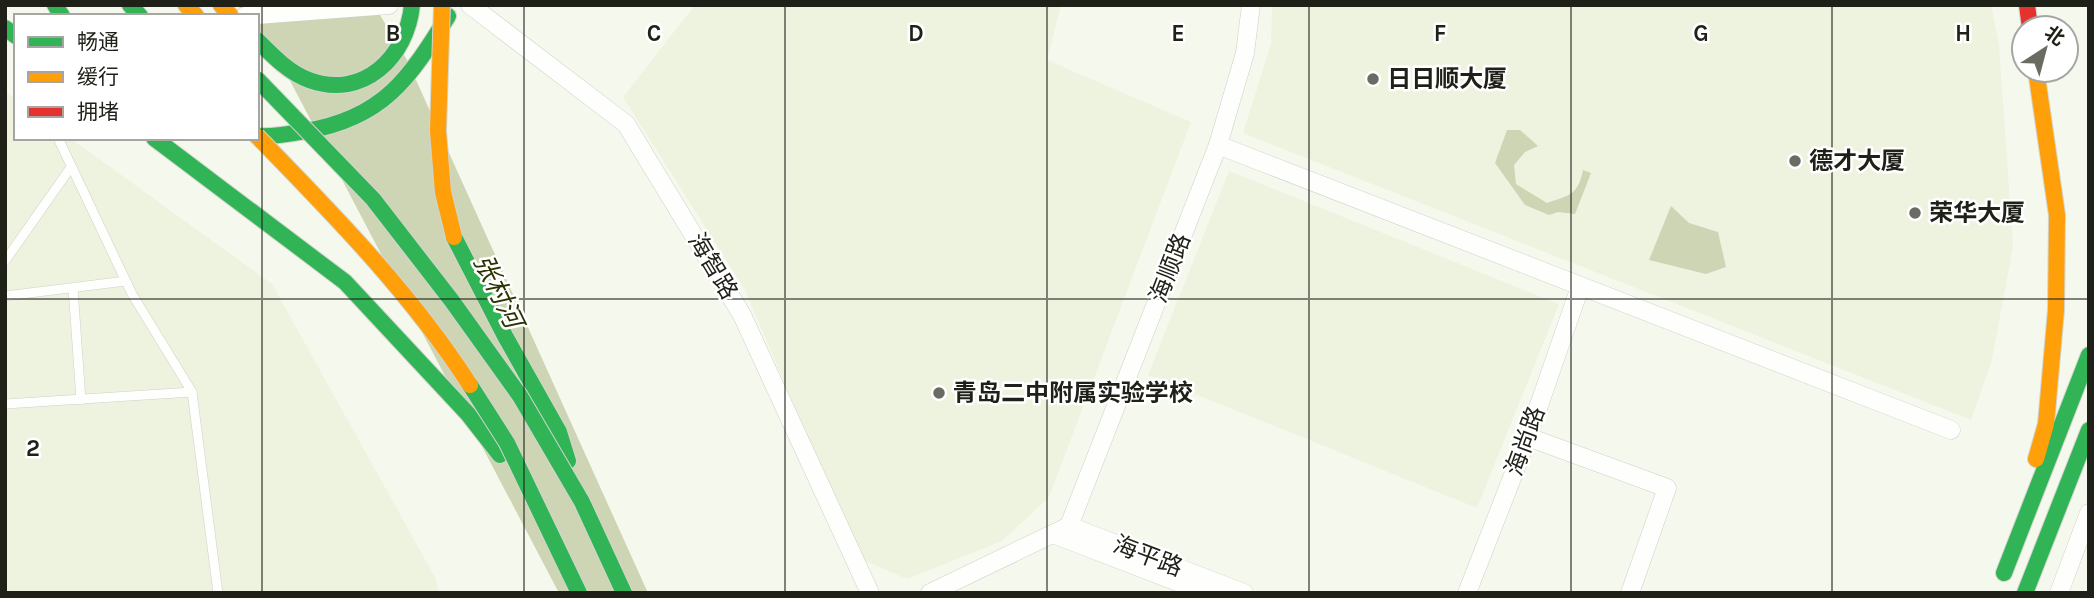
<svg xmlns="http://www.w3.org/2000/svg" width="2094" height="598" viewBox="0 0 2094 598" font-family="Karla,'Noto Sans SC',sans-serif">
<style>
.built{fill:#eef3df}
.water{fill:#cdd5b5}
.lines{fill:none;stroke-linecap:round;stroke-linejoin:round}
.lane-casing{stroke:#ced1c8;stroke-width:10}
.street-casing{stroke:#ced1c8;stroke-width:19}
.fast-casing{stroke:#d3d5cf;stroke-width:18}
.slow-casing{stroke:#d3d5cf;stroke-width:18}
.jam-casing{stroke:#d3d5cf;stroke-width:18}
.lane{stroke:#fefefc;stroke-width:9}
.street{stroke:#fefefc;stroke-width:18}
.fast{stroke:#30b455;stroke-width:16}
.slow{stroke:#ff9f0a;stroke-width:16}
.jam{stroke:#e5322d;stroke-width:16}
.fast-bridge-casing{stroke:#d3d5cf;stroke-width:18;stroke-linecap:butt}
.slow-bridge-casing{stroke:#d3d5cf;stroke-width:18;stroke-linecap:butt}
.fast-bridge{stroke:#30b455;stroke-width:16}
.slow-bridge{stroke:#ff9f0a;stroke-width:16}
.grid{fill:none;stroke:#1f2119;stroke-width:2;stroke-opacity:0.55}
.poi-dot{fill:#6a6c63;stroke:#fff;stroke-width:2.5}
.labels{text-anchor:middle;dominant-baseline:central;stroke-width:5;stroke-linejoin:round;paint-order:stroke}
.poi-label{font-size:24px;font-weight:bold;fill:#1f2119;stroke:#fff;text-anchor:start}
.street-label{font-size:24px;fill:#1f2119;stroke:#fff}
.water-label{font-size:26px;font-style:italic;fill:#2b3301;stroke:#fff}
.grid-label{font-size:23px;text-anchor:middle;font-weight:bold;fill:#1f2119;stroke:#fff;stroke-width:5;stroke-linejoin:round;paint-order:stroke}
</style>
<rect width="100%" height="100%" fill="#f5f8ed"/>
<g class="built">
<path d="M695,5H1061L1047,60L1191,122L1049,497L1002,541L907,579L859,558L745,290L623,97Z"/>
<path d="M1272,5H1991L1999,45L2013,246L1992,360L1971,420L1243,133L1271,44Z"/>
<path d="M5,92L16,99V138H70L272,284L436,579L439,593H5Z"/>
<path d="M1229,171L1559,304L1477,508L1148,375Z"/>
</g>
<g class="water">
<path d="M234,5H374L407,60L648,593H559L276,54L257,32V16Z"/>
<path d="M1507,130H1520L1538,146L1525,152L1514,165L1516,184L1547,203C1570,195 1578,195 1583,170L1591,173L1575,214L1558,212L1549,215L1525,205L1495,163Z"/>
<path d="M1671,206L1689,223L1718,232L1726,267L1706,274L1649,260Z"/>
</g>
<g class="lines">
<defs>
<g id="lane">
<path d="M58,138L132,294L192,392L218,593"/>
<path d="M5,261L71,167"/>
<path d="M73,288L81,400"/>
<path d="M5,296L126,281"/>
<path d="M5,404L192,392"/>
</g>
<g id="street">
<path d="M470,5L626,124L742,315L870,593"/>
<path d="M245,16L389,5"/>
<path d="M1218,145L1951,430"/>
<path d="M1528,437L1667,488L1630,593"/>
<path d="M1069,526L1218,145L1245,53L1251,5"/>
<path d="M1053,534L1206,593"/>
<path d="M930,593L1069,526L1244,593"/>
<path d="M1467,593L1528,437L1580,287"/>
<path d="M2059,593L2089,513"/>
</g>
<g id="fast">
<path d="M55,5L62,16"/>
<path d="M130,5L140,16"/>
<path d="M5,28L16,36"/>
<path d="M257,40C272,55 289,73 309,80C363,100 407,57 412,5"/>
<path d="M257,136C273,137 290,134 306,131C383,118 409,79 448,16"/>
<path d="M154,138L345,282L468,414L500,455"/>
<path d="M454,237L505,336L559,432L568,461"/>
<path d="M2004,573L2089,355"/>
<path d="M2025,593L2089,430"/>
</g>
<g id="slow">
<path d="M186,5L196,16"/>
<path d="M221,5L231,16"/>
<path d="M2036,70L2057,215L2056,310L2046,424L2036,459"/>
</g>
<path id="jam" d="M2027,5L2030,28"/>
</defs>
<use href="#lane" class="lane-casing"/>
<use href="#street" class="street-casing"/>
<use href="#fast" class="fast-casing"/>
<use href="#slow" class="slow-casing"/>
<use href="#jam" class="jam-casing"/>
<use href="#lane" class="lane"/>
<use href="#street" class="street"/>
<use href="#fast" class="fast"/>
<use href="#slow" class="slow"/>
<use href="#jam" class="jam"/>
<defs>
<g id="fast-bridge">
<path d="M257,79L373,199L452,301L520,396L582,502L624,593"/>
<path d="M470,385L507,443L579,593"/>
</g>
<g id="slow-bridge">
<path d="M442,5L438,131L443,192L454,237"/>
<path d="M257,136C333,214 411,293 470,385"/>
</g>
</defs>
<use href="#fast-bridge" class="fast-bridge-casing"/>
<use href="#slow-bridge" class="slow-bridge-casing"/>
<use href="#fast-bridge" class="fast-bridge"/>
<use href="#slow-bridge" class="slow-bridge"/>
</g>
<path class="grid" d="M262,5V593M524,5V593M785,5V593M1047,5V593M1309,5V593M1571,5V593M1832,5V593M5,299H2089"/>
<g class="poi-dot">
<circle cx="1373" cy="79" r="7"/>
<circle cx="1795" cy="161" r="7"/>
<circle cx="1915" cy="213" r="7"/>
<circle cx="939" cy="393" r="7"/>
</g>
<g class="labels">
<g class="poi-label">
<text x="1387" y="79">日日顺大厦</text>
<text x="1809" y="161">德才大厦</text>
<text x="1929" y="213">荣华大厦</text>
<text x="953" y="393">青岛二中附属实验学校</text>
</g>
<g class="street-label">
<text transform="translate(713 266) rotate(59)">海智路</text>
<text transform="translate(1170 268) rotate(-69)">海顺路</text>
<text transform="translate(1525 441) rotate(-70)">海尚路</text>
<text transform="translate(1148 556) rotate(21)">海平路</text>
</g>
<g class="water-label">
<text transform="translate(498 291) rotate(64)">张村河</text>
</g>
</g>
<g class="grid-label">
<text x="393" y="41">B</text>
<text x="654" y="41">C</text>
<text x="916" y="41">D</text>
<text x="1178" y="41">E</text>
<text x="1440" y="41">F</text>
<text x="1701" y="41">G</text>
<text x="1963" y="41">H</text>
<text x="33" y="456">2</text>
</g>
<rect width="2094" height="598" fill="none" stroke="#1f2119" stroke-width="14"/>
<rect x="14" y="14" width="245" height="126" fill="#ffffff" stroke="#a5a6a3" stroke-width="2"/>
<rect x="28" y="37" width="35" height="10" fill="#30b455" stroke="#a5a6a3" stroke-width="2"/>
<text x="77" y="49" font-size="21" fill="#1f2119">畅通</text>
<rect x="28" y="72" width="35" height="10" fill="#ff9f0a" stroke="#a5a6a3" stroke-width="2"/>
<text x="77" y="84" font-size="21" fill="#1f2119">缓行</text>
<rect x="28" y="107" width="35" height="10" fill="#e5322d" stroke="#a5a6a3" stroke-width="2"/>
<text x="77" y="119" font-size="21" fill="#1f2119">拥堵</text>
<g transform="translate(2045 49) rotate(36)"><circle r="33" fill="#ffffff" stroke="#a5a6a3" stroke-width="2"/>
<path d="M0-5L12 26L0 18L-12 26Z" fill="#6a6c63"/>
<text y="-10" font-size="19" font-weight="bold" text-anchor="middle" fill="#1f2119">北</text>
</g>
</svg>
